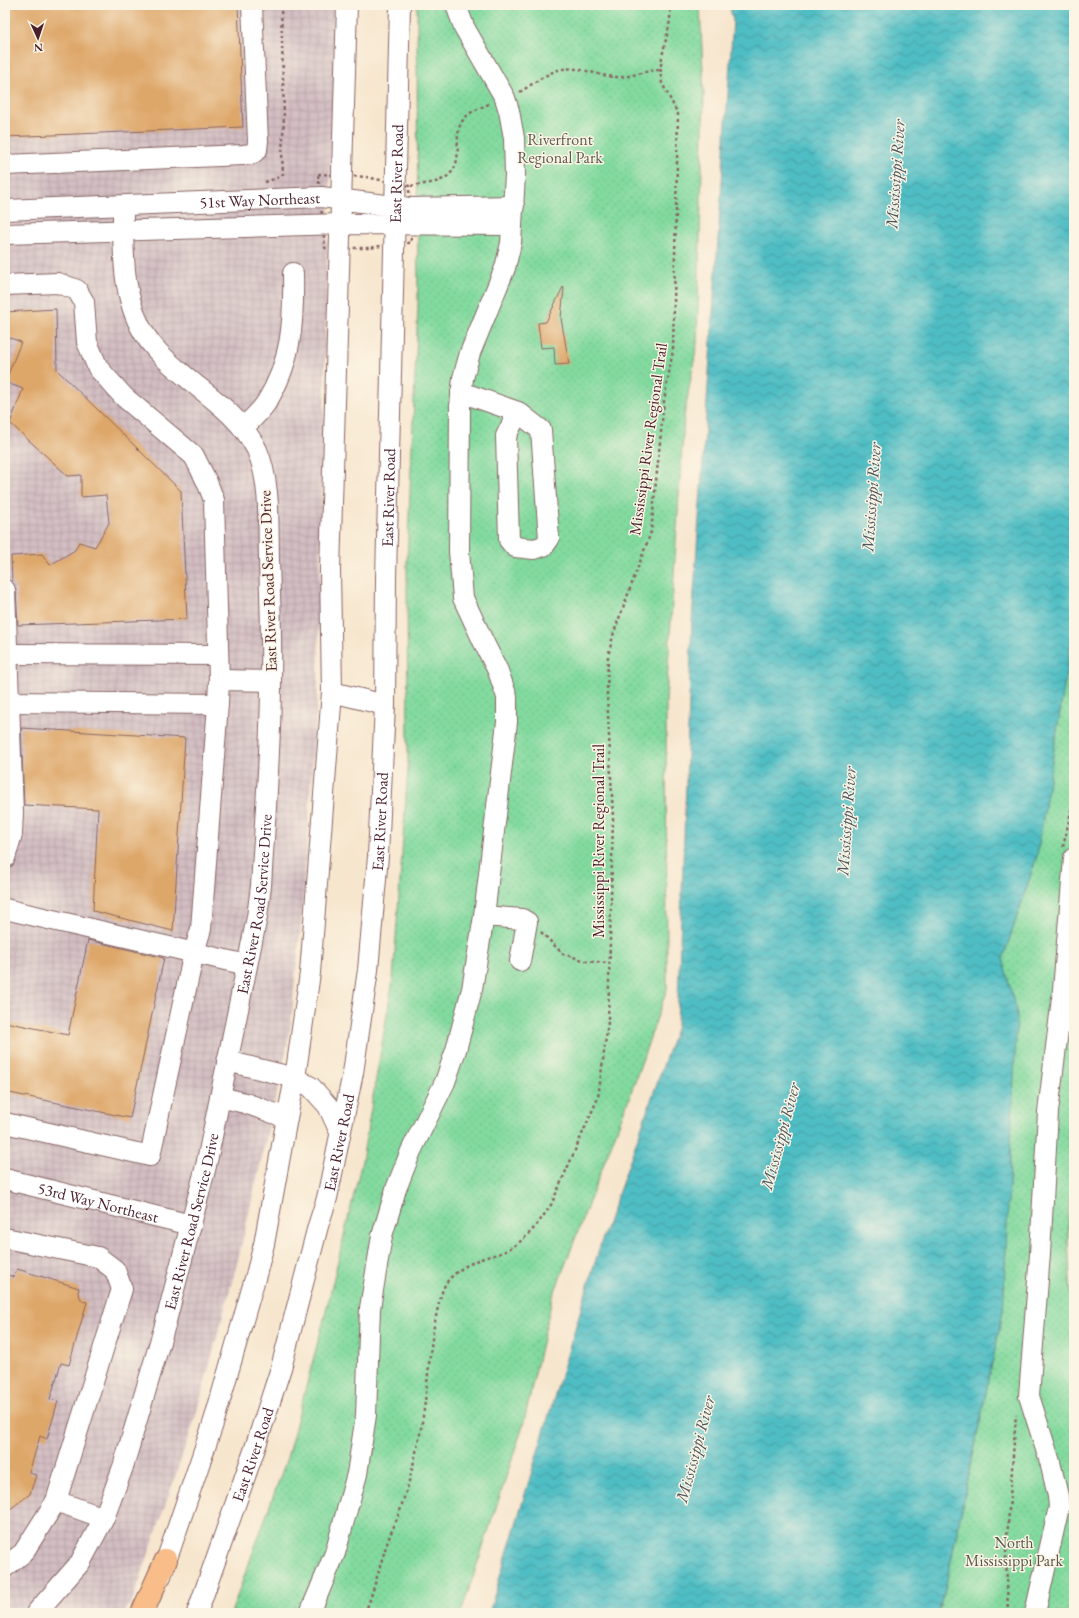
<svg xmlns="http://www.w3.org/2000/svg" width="1079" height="1618" viewBox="0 0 1079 1618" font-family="'EB Garamond',serif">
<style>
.industrial{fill:url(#industrial-grid)}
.park{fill:url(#park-dots);stroke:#667c65}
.water{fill:url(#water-waves);stroke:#4c6e78}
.building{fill:#dea76b}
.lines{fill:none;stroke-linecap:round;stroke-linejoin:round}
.minor-casing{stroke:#876564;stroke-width:22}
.highway-casing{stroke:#876564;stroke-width:24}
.path{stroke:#876564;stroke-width:2.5;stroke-dasharray:3 3;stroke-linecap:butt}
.minor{stroke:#fff;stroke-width:20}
.highway{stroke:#f8bd89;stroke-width:22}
.labels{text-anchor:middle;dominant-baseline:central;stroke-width:3;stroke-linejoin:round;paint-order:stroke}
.park-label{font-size:16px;fill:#5b574e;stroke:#fcf5e5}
.street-label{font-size:16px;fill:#4a1f2b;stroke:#fcf5e5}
.water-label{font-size:17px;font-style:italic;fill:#4c5761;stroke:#fcf5e5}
</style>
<defs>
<pattern id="industrial-grid" width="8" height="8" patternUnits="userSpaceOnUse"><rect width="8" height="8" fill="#d2bec2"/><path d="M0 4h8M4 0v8" fill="none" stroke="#b6a3a7"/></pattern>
<pattern id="park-dots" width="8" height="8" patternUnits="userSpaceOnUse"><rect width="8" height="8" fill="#82da9f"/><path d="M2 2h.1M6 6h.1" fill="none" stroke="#72bb89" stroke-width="1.8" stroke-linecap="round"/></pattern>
<pattern id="water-waves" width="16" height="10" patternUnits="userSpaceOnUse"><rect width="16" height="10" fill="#4fbec4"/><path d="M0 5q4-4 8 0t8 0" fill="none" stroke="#449a9f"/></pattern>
</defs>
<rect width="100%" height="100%" fill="#fcf5e5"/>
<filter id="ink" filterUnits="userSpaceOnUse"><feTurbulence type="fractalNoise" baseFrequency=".025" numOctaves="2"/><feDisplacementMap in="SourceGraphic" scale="8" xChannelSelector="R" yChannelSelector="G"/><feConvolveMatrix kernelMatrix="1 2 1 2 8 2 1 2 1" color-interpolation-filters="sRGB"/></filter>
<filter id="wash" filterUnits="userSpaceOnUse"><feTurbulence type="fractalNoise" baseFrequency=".012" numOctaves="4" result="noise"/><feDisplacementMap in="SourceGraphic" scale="16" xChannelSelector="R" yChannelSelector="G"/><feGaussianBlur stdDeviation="0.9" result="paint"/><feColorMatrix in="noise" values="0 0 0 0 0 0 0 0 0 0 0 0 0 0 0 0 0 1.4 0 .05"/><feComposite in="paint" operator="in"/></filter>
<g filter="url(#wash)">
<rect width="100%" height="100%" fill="#f7e6ce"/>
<path class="industrial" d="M5,5H333L334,81L328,231L318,684L303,901L291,1022L286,1052L238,1260L196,1415L133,1600L124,1613H5Z"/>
<g class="park">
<path d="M417,5H700L704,96L697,344L684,417L666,699L667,989L629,1098L552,1299L523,1426L461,1613H231L287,1458L325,1315L362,1161L393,979L408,769L407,561L418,307Z"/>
<path d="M1074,623V1175L1069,1203L1068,1241L1074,1354V1613H937L944,1594L1003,1311L1016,1015L1003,959L1037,856Z"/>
</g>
<path class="water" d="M729,5H1074V623L1037,856L1003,959L1017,1015L1003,1311L944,1594L937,1613H489L601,1243L677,1026L692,621L733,20Z"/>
<g id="blocks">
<g class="building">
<path d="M5,5H238L243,127L5,137Z"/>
<path d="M563,287L564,288L561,318L569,364L555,365L554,347L541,348L538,323L546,322Z"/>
<path d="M56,309L57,370L181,491L187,619L18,625L16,590L12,582L11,556L42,554L50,565L75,550L79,542L95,547L109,523L106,495L81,497V475L68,476L10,423L23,389L5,382L21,342L5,336V312Z"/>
<path d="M21,728L185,738L173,931L93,911L98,809L24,805Z"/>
<path d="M88,940L164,958L130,1118L5,1092V1022L68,1035Z"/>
<path d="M17,1269L79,1288L78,1293L82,1301L87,1302L69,1365L61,1363L50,1399L58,1401L47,1439L40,1436L29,1473L36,1475L30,1494L5,1513V1274L14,1277Z"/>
</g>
</g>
</g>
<g filter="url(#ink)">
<use href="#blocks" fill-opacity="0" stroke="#876564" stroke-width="1"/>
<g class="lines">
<defs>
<g id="minor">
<path d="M5,165L243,155L252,154L257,150L258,141L252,5"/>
<path id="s1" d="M5,210L321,197L410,208L514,206"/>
<path d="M5,234L342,224L512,225"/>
<path d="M5,285L58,283L77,290L84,302L87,342L98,368L124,397L194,456L207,482L214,500L219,680"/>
<path d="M461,392L518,412L541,430L549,539L544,546L534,549L515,547L509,540L506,436L518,412"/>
<path d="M243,428C251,420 260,412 266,403C292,362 294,321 293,273"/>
<path d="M5,590L13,812L12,834L5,858"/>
<path d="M7,654L218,655"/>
<path d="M332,692L385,705"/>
<path d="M9,702L218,704L219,680L271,681"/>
<path d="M5,909L247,965"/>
<path d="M484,916L522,919L527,922L520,961"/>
<path d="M227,1061L295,1078L311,1087L328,1106L340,1132"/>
<path d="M220,1097L245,1103L287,1118"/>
<path d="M5,1123L150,1156L194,952L201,929L218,704"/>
<path id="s2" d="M5,1179L191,1225"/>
<path d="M5,1238L98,1257L115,1270L122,1289L56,1501L23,1553L5,1567"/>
<path d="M56,1501L104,1518"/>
<path d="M161,1576L214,1421L256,1275L264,1244L287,1118L295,1078L310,973L332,692L330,570L347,5"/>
<path id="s3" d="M36,1613L80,1563L104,1518L123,1467L165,1325L206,1166L257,917L261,886C265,818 271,749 271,680C272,640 270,599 269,559C268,524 271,483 257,450C244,423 220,404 197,386C182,373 166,362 154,347C121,309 123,253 123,206"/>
<path id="s4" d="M197,1613L254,1451L281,1368L318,1226L327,1198L353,1073L368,970L378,856L385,705L386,578L400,5"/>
<path d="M310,1613L335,1553L357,1474L366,1415L370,1308L382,1236L396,1189L411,1151L445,1082L456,1050L472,989L484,916L507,722V697L498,671L484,643L463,598L459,551L460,406L463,378L470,353L505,268L511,243L515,175L514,138L509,111L505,98L464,27L456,5"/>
<path d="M1035,1613L1059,1507L1058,1496L1050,1462L1029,1396L1040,1254L1048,1112L1063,990L1074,858"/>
</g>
<path id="highway" d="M142,1613L166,1560"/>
</defs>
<use href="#minor" class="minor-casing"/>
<use href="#highway" class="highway-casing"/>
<g class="path">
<path d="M520,92C531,85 551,70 563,69C582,66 601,78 621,77C635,76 646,70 661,70"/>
<path d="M318,174L366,177L409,186L411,243L400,242L370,248H325Z"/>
<path d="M265,182L277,178L283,174L282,153L284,117L281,5"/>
<path d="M411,186C421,184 432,184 441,180C469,167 450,139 463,120C470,111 480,108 489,104"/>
<path d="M1063,847L1074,798"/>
<path d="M541,932L563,954L586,961L610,963"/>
<path d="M365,1613C375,1588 380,1563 389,1538C393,1527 399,1516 402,1504C410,1481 415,1457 420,1434C427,1398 428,1362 434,1326C437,1313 439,1297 445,1285C452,1273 469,1263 481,1259C492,1255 503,1254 512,1247C529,1237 540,1221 551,1205L598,1098L608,1022L613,817L607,694L608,656L614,632L651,532L664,401L673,350L678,114L662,83C656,57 673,31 670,5"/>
<path d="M1008,1613L1006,1553L1016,1414"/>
</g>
<use href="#minor" class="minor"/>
<use href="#highway" class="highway"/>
</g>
</g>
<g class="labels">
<g class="park-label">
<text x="560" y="139">Riverfront<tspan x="560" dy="18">Regional Park</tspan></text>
<text x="1014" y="1542">North<tspan x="1014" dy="18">Mississippi Park</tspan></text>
</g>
<g class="street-label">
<text stroke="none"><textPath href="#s4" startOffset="1464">East River Road</textPath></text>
<text stroke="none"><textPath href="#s1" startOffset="255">51st Way Northeast</textPath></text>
<text transform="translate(648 439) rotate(-82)">Mississippi River Regional Trail</text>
<text stroke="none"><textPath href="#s4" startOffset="1140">East River Road</textPath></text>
<text transform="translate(268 581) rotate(-92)">East River Road Service Drive</text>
<text stroke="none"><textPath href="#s4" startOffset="816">East River Road</textPath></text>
<text transform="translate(598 841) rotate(-90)">Mississippi River Regional Trail</text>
<text stroke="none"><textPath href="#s3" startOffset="751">East River Road Service Drive</textPath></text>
<text stroke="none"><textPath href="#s4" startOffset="492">East River Road</textPath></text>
<text stroke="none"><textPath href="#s2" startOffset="96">53rd Way Northeast</textPath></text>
<text stroke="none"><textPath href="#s3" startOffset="427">East River Road Service Drive</textPath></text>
<text stroke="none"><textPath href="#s4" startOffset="168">East River Road</textPath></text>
</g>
<g class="water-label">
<text transform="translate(895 174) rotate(-86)">Mississippi River</text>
<text transform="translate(871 497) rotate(-86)">Mississippi River</text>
<text transform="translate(846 821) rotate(-86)">Mississippi River</text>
<text transform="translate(780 1136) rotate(-75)">Mississippi River</text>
<text transform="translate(695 1449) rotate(-75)">Mississippi River</text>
</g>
</g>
<rect width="1079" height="1618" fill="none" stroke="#fcf5e5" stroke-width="20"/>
<g transform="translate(38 38) rotate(177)" stroke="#fcf5e5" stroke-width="3" paint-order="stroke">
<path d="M0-3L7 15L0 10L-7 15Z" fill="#4a1f2b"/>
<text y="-6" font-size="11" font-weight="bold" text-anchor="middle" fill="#4a1f2b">N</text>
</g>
</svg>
